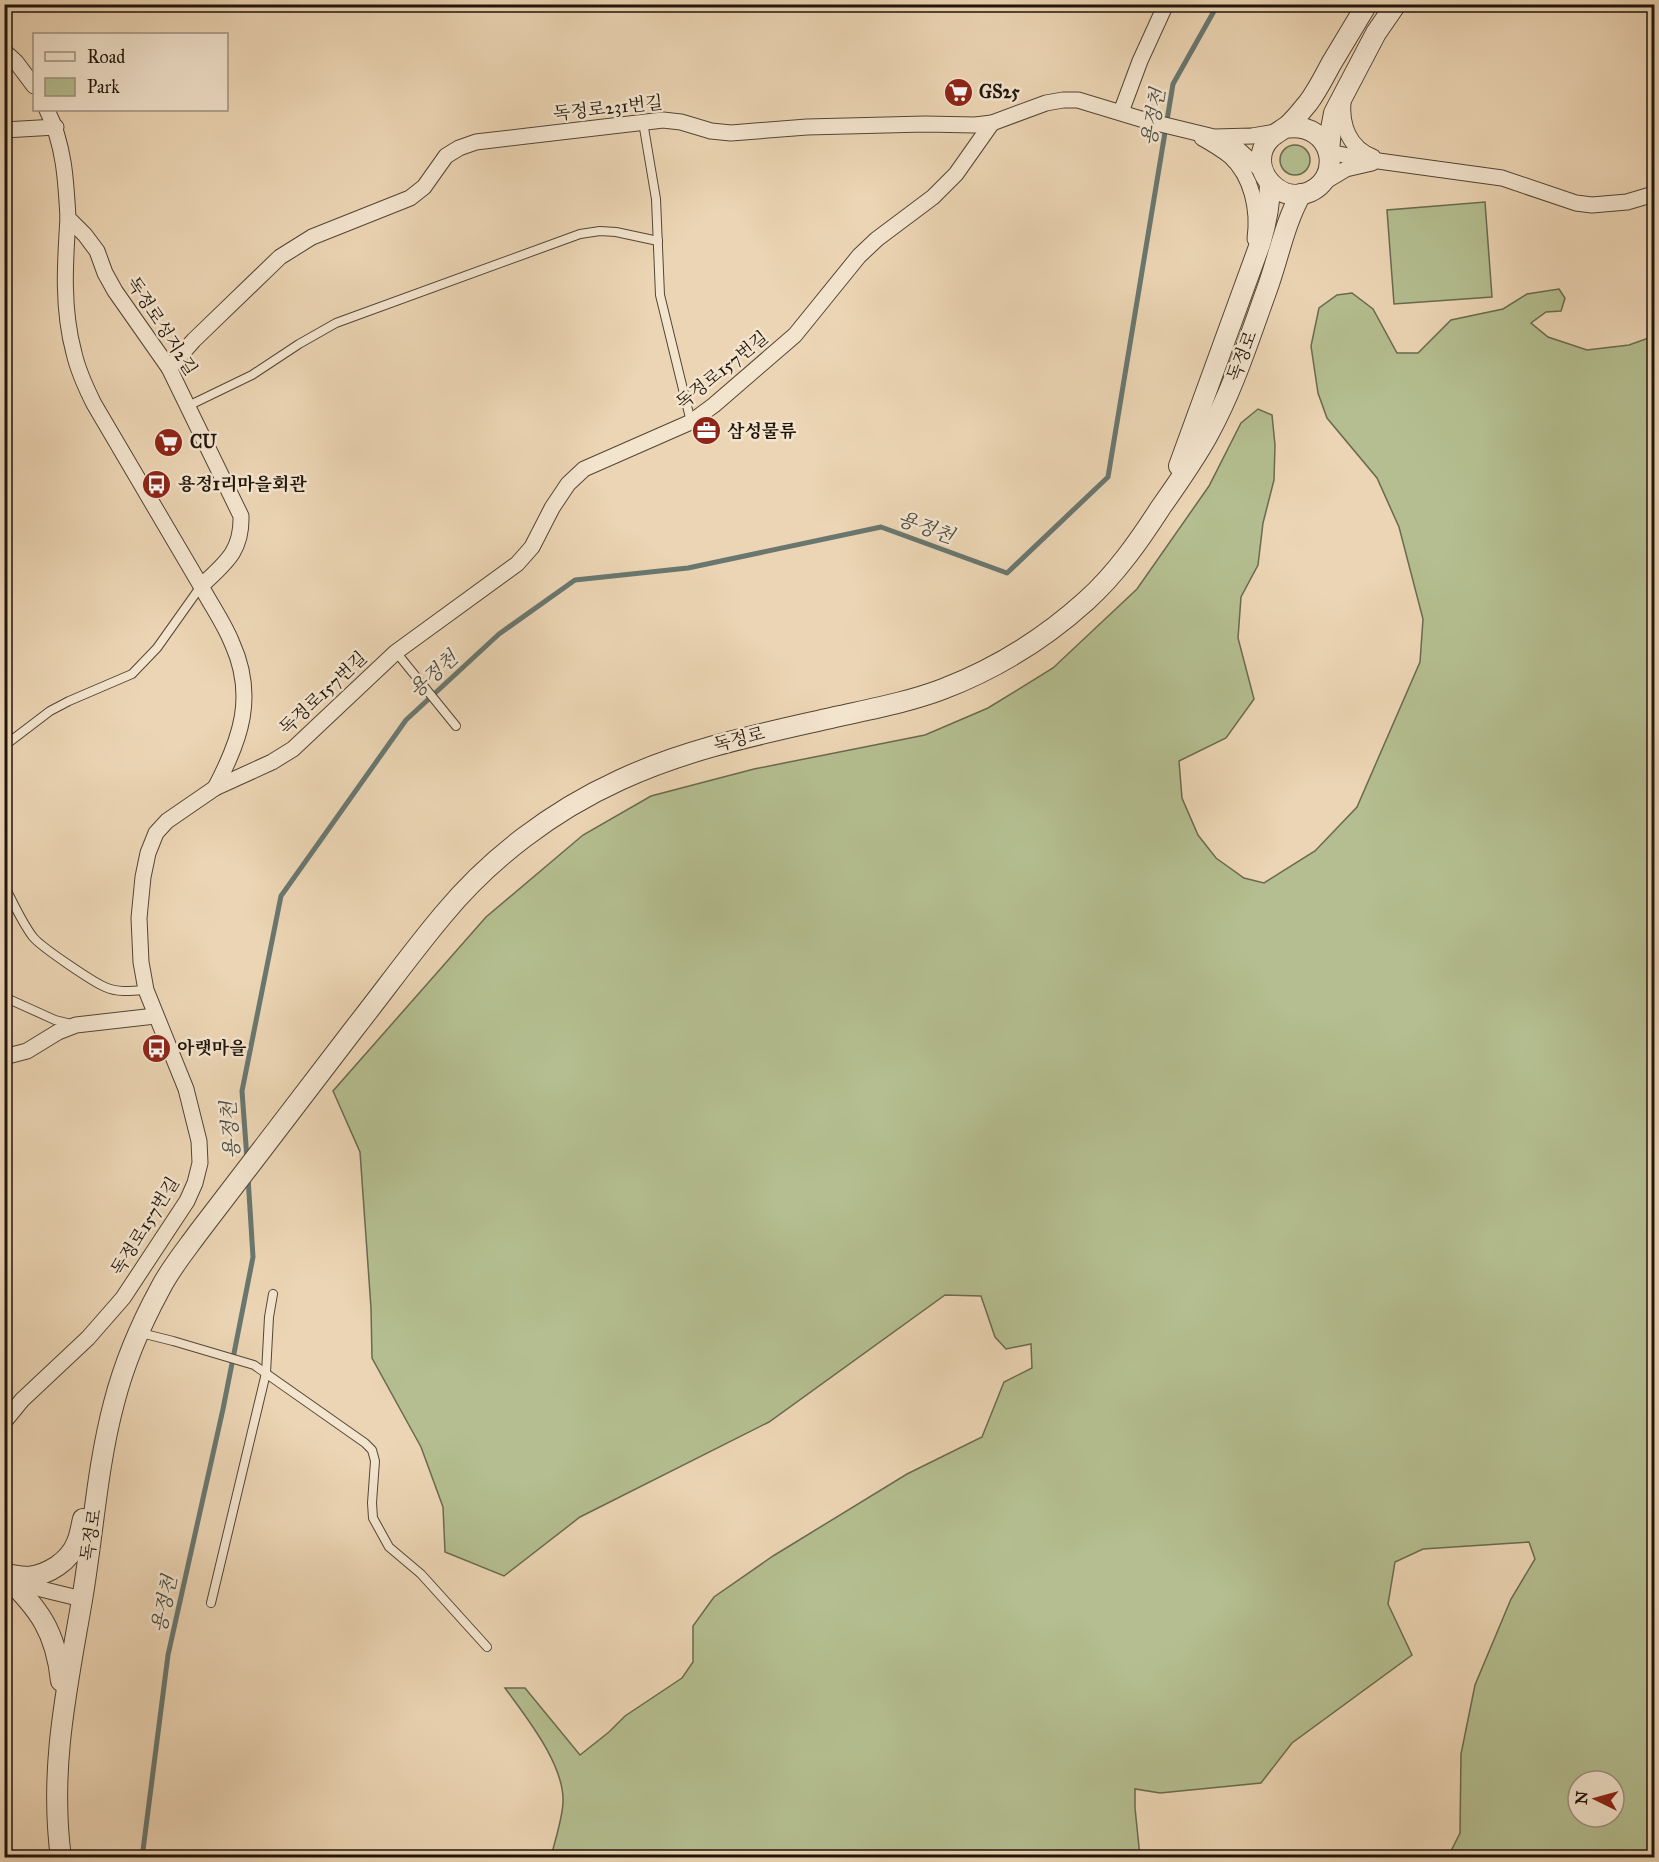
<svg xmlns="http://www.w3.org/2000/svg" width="1659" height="1862" viewBox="0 0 1659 1862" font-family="'IM FELL Great Primer','Noto Serif KR',serif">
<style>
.green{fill:#b4be90;stroke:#6a6a4e;stroke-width:1.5;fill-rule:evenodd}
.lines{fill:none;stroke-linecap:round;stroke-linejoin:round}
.stream{stroke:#69776f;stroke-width:5}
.service-casing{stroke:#534535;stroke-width:10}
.minor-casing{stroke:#534535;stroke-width:17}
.tertiary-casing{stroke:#534535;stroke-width:22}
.service{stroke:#f3e4ce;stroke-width:8}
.minor{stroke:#f3e4ce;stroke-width:15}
.tertiary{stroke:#f3e4ce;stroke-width:20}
.labels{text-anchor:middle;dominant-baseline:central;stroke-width:5;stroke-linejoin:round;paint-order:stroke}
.poi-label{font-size:18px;font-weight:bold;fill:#20150b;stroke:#f3e4ce;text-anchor:start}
.street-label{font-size:18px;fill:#20150b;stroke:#f3e4ce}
.water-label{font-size:20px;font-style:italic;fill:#4a4e45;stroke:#f3e4ce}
</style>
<rect width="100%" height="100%" fill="#ecd5b4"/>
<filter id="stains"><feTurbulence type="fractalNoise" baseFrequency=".00333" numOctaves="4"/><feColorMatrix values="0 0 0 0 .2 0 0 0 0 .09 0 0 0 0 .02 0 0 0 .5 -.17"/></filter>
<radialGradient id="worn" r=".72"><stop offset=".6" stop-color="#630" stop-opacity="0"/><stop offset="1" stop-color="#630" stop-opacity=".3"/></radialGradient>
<g class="green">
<circle cx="1295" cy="160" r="15"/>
<path d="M1485,202L1492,297L1394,304L1387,210Z"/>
<path d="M1559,289L1565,298L1561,311L1546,312L1531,323L1548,337L1587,350L1629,345L1654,336V1857H1448L1460,1833L1461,1754L1475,1685L1511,1599L1535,1559L1529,1542L1423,1549L1395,1562L1388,1604L1412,1655L1292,1743L1261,1783L1160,1793L1135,1789V1808L1140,1857H551C555,1840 562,1820 563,1803C565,1765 526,1717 505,1688H525L580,1755L609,1732L625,1716L682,1678L693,1662V1626L714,1597L773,1556L907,1474L982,1437L1004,1382L1032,1368L1031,1344L1006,1349L995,1337L981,1296L945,1295L769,1422L580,1517L504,1576L445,1552L443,1507L421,1447L372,1358L371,1308L360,1152L333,1091L486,917L583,835L651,796L754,769L925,735L988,708L1053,668L1137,589L1209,486L1241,423L1258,409L1272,415L1275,445L1274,480L1263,523L1258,565L1241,597L1238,638L1254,699L1226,738L1179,761L1182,798L1198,835L1216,858L1244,878L1264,883L1315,851L1357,807L1420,662L1423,619L1399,527L1377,478L1327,418L1318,393L1311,346L1319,308L1337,295L1352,293L1373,309L1397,353H1418L1451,320L1503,309L1527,294ZM1578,1781H1614V1817H1578Z"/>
</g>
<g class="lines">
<g class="stream">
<path d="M247,1159L242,1091L281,896L406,720L499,634L575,580L688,568L881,527L1007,573L1108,477L1173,84L1218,4"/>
<path d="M142,1858L168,1655L223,1409L253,1257L248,1177"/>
</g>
<defs>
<g id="service">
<path d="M643,122L656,199L660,295L691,422"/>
<path d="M188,406L252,375L299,344L336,323L580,234L600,231L616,232L658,241"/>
<path d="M396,652L456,726"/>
<path d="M4,746L50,711L69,701L132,674L157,648L201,586"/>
<path d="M4,885C13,902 21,921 33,937C41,947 93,982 105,987C118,993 133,991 146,990"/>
<path d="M4,997L55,1020L71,1024"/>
<path d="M141,1333L173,1341L254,1365L365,1443L372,1450L375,1461L372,1503L373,1518L389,1547L421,1574L487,1647"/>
<path d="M211,1603L266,1373L269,1317L273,1294"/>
<path d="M1432,1858L1434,1855"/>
</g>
<g id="minor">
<path d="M4,51L16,62L34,86"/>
<path d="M1343,101C1341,125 1349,148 1373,157"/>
<path d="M47,110C64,144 66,180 68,218L85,235L97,251L105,273L115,291L169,368L241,516C242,552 225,563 201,586C211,605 224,623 232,643C256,696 241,739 215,788"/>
<path d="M1121,112L1140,61L1166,4"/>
<path d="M4,130L56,127"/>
<path d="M1202,138C1211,143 1221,149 1230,156C1252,176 1259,210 1255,239"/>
<path d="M1222,144L1238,149L1264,173"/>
<path d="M1329,152L1364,159L1502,178L1576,203L1592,205L1627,202L1654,194"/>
<path d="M1321,184L1346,169L1372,163"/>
<path d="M68,218C65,263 62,309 74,353C78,371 86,388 94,404L201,586"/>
<path d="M169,368L194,340L280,257L312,237L410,198L424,187L446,156L459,148L476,142L663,120L681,122L711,131L731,133L807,127L925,124L975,125L992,123L1046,103L1063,100H1078L1144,120L1214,137L1252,136L1275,132"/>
<path d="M4,1057L27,1051L58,1032L76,1025L155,1016"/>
<path d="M4,1422L22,1400L88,1338L123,1298L187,1201L195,1183L200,1163L199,1141L186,1089L146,990L141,962L139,918L143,877L148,853L156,833L167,821L215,788L272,762L293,749L396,652L517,564L532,547L552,508L568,484L584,469L691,422L714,405L795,335L859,256L877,239L933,197L956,174L992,123"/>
<path d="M16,1579L41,1589L82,1599"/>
</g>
<g id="tertiary">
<path d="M1285,128C1335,120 1346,183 1303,194C1278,200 1254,173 1263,149C1268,137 1276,134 1286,127C1294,121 1301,111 1308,103C1317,91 1324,77 1331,64C1343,44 1355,24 1367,4"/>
<path d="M1329,152L1331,129L1334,113L1376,33L1396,4"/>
<path d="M1179,466L1260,244C1266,224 1270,205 1270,183"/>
<path d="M4,1574C12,1575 21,1577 28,1577C48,1575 70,1561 77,1542C80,1535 81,1527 83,1519"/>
<path d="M4,1575C39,1608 56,1632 61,1681"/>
<path d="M61,1858C49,1768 67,1688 82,1600C93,1535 97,1467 114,1403C124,1364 141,1324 160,1289C170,1269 185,1251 198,1233C250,1165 302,1097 354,1029C384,991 412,952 443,915C490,858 552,811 620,780C689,748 761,734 835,717C871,709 909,702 943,689C995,669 1045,638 1086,601C1116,574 1139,541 1161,507C1178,483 1195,459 1209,433C1233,389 1249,339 1266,292C1278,260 1284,224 1301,194"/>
</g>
</defs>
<use href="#service" class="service-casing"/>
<use href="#minor" class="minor-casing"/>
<use href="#tertiary" class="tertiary-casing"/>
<use href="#service" class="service"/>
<use href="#minor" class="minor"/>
<use href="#tertiary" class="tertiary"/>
</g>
<defs>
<symbol id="supermarket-disc" viewBox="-11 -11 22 22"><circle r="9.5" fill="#8f2418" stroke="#f3e4ce"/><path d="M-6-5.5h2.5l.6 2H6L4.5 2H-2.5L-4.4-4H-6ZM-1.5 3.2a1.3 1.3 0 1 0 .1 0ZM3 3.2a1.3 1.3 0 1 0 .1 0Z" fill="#fff"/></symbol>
<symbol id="office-disc" viewBox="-11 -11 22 22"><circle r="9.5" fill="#8f2418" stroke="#f3e4ce"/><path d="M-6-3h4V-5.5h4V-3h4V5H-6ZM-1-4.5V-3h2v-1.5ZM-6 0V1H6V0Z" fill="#fff"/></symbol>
<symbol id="bus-disc" viewBox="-11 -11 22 22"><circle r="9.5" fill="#8f2418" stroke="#f3e4ce"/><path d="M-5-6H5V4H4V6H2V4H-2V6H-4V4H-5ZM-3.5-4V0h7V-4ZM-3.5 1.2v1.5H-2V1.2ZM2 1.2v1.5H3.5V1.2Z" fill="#fff"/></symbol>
</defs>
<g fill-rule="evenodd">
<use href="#supermarket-disc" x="942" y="76" width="33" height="33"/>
<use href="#office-disc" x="690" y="414" width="33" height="33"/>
<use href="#supermarket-disc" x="152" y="426" width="33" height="33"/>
<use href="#bus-disc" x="140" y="468" width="33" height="33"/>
<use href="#bus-disc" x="140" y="1032" width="33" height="33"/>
</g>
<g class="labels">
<g class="poi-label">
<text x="979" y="92">GS25</text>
<text x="727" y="431">삼성물류</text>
<text x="190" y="442">CU</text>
<text x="178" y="484">용정1리마을회관</text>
<text x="177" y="1048">아랫마을</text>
</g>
<g class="street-label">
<text transform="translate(608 108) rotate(-6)">독정로231번길</text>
<text transform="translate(162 326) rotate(57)">독정로성지2길</text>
<text transform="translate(1242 356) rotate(-69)">독정로</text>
<text transform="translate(722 370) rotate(-39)">독정로157번길</text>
<text transform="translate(323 693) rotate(-43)">독정로157번길</text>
<text transform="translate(739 739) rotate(-14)">독정로</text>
<text transform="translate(145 1226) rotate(-58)">독정로157번길</text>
<text transform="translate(91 1535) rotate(-81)">독정로</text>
</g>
<g class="water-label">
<text transform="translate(1153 117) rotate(-80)">용정천</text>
<text transform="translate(926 527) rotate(20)">용정천</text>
<text transform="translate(433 674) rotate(-42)">용정천</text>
<text transform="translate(230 1130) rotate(-94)">용정천</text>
<text transform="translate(164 1604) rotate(-78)">용정천</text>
</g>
</g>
<rect width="1659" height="1862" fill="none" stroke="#ecd5b4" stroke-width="24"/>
<rect x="6" y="6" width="1647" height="1850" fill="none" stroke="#20150b" stroke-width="3"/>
<rect x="12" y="12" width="1635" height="1838" fill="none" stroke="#20150b" stroke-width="1.5"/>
<rect x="33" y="33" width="195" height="78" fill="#f3e4ce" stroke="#9f9180" stroke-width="1.5"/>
<rect x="45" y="52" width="30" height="9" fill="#f3e4ce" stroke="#9f9180" stroke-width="1.5"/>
<text x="87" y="63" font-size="18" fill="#20150b">Road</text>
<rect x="45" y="78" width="30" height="18" fill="#b4be90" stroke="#9f9180" stroke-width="1.5"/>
<text x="87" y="93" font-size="18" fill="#20150b">Park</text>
<g transform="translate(1596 1799) rotate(275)"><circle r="28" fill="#f3e4ce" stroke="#9f9180" stroke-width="1.5"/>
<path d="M0-4.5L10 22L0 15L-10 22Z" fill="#8f2418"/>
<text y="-9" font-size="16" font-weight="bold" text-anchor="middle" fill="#20150b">N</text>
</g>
<rect width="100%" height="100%" filter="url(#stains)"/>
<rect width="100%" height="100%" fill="url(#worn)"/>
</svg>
